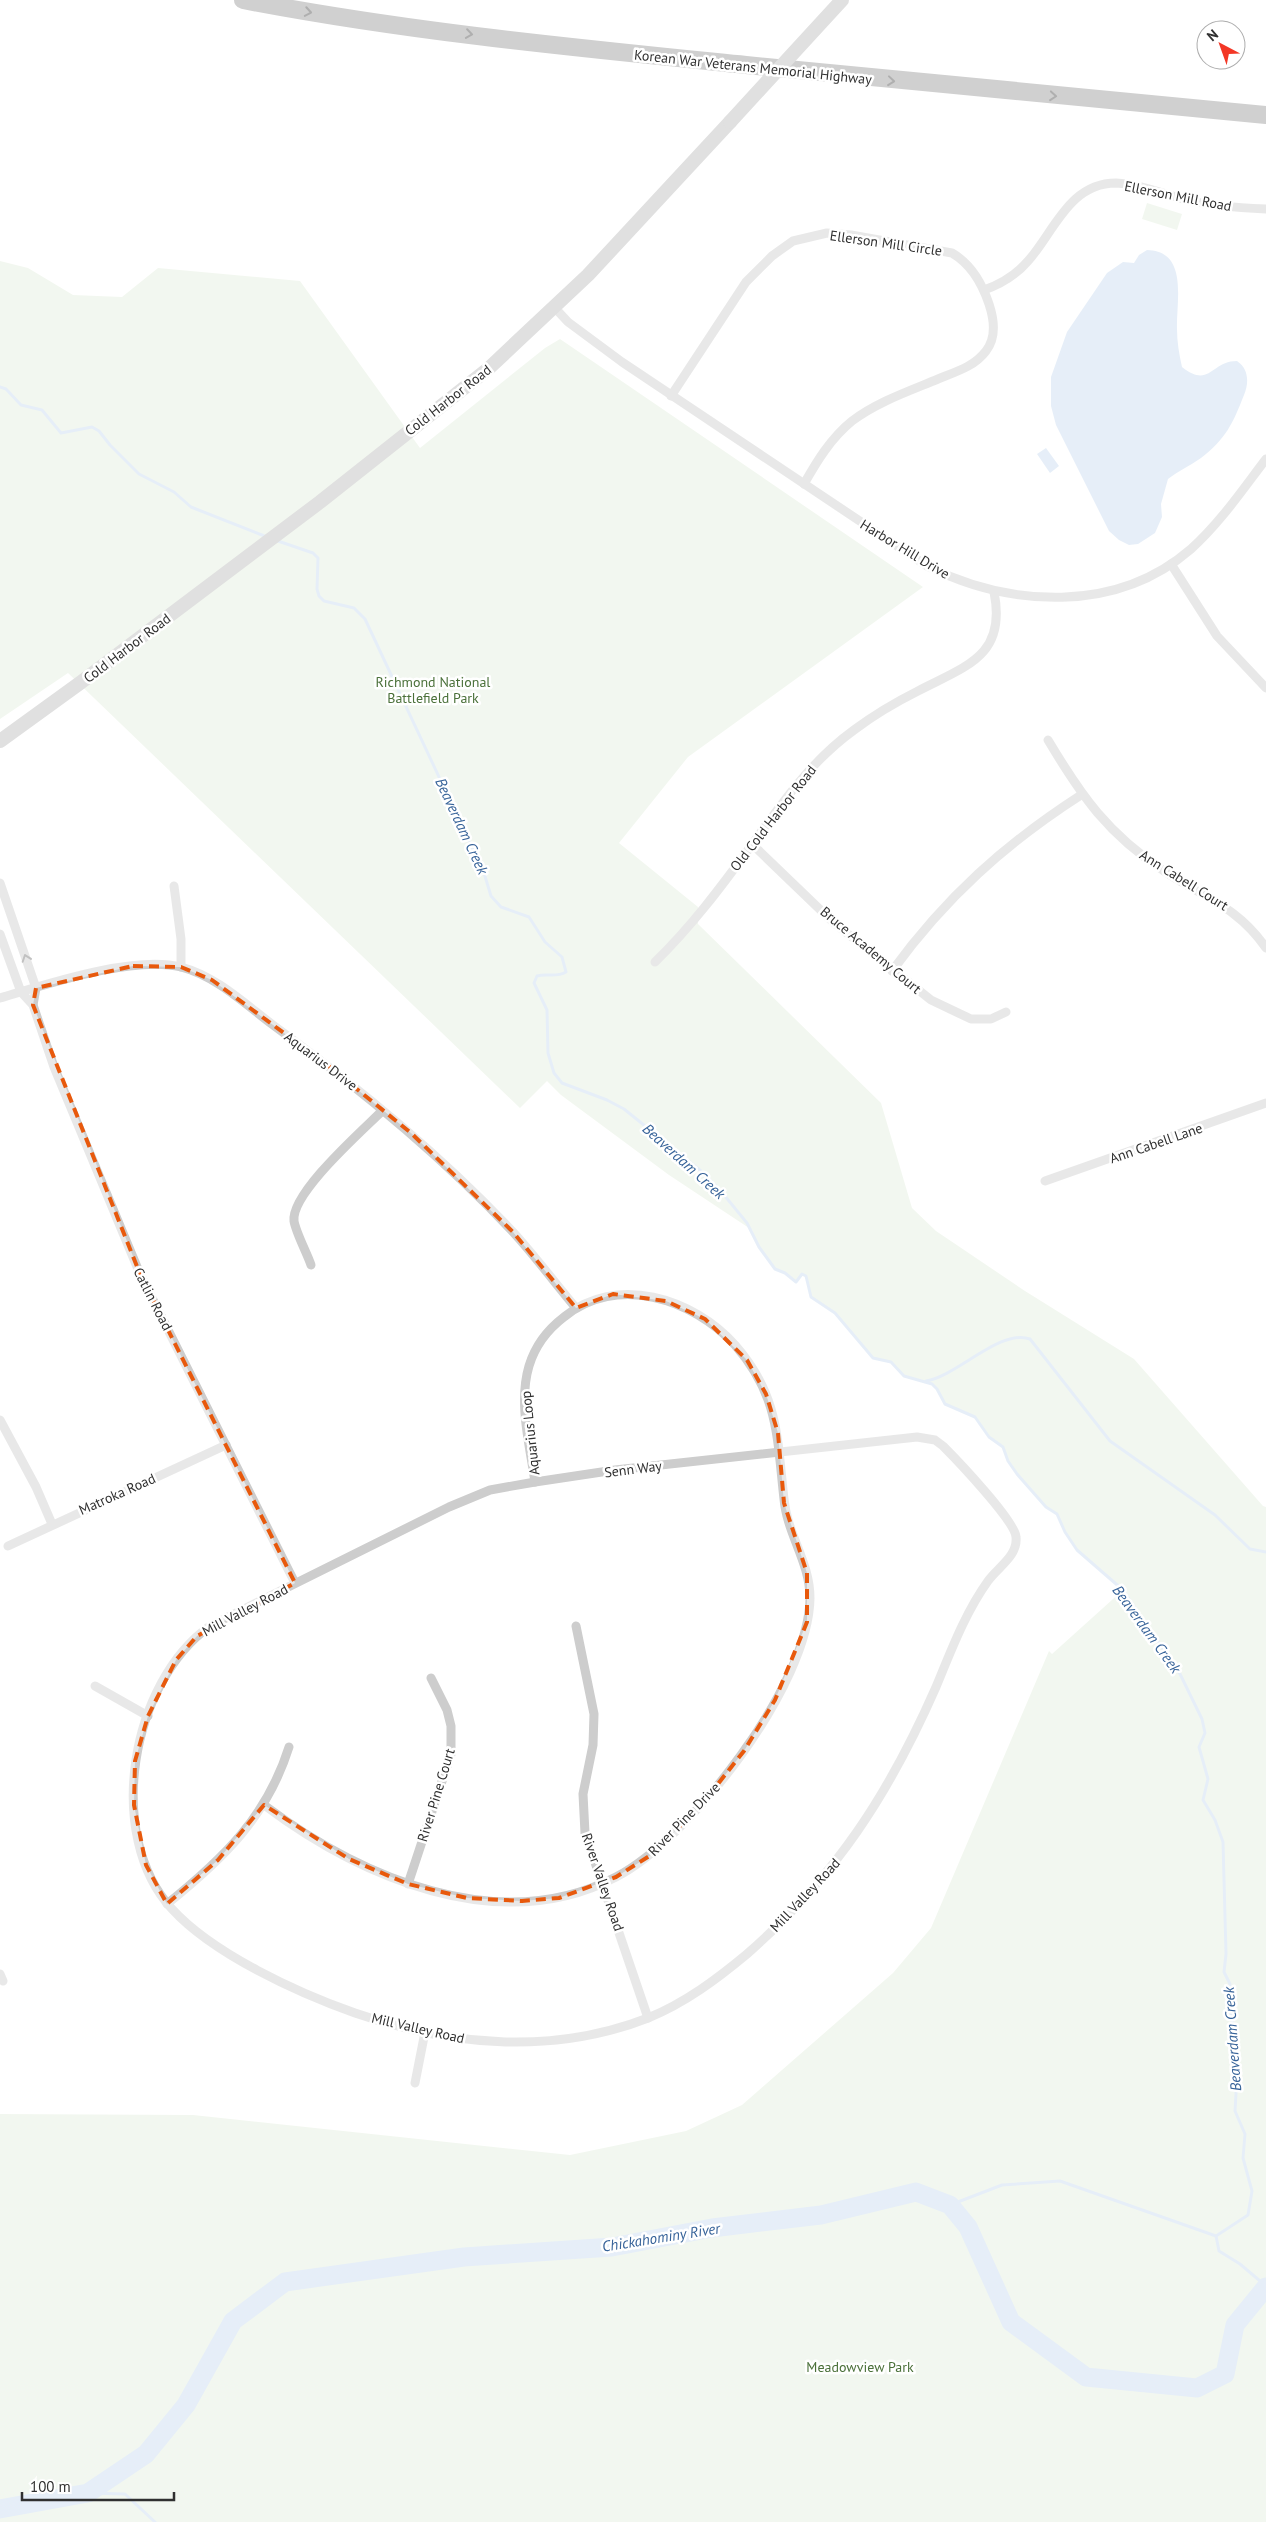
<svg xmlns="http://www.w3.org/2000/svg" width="1266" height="2522" viewBox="0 0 1266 2522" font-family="'PT Sans',sans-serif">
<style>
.green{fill:#e3eedd}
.water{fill:#c8daef}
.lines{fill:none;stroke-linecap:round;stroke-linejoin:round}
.stream{stroke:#c8daef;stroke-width:3}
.river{stroke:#c8daef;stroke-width:19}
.minor{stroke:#cdcdcd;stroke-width:9}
.secondary{stroke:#bababa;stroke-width:14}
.motorway{stroke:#979797;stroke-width:18}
.secondary-bridge{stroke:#bababa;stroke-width:14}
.oneway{stroke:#4f4f4f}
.oneway2{stroke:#777}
.marked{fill:none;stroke:#e8590c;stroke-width:4;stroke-dasharray:10 6;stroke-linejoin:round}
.labels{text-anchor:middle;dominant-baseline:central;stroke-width:5;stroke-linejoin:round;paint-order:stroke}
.street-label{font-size:14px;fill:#303030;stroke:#fff}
.park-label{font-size:14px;fill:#4a7039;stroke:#fff}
.water-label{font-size:15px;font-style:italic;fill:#376399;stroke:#fff}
</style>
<rect width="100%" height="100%" fill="#fff"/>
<g class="green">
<path d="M1147,203L1182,214L1177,230L1142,219Z"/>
<path d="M0,261L28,268L73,295L122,297L158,268L300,281L420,448L545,348L560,339L923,587L688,757L619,843L698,907V924L881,1103L912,1208L936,1231L1025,1291L1134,1359L1263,1506L1266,1507V2522H0V2114L193,2115L570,2155L686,2131L742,2105L893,1973L931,1928L1049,1651L1052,1654L1123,1590L1077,1550L1065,1532L1057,1514L1046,1507L1017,1474L1008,1461L1003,1447L989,1437L976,1417L945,1404L937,1389L932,1384L904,1376L891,1362L873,1358L835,1313L811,1297L806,1276L802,1274L796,1282L785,1273L775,1269L759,1247L752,1230L669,1175L561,1095L547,1081L520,1108L68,673L0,719Z"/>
</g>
<g class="water">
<path d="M1147,250C1189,251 1176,302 1177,329C1177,341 1179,354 1182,367C1210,389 1211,361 1237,361C1249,369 1249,383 1244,395C1233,423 1226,439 1201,458C1190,466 1178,471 1168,479L1161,504L1162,517L1155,533L1138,544L1129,545L1119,540L1109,531L1056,425L1051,406V377L1067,332L1107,273L1123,262L1134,263L1139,255Z"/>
<path d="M1046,448L1059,466L1050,473L1037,454Z"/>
</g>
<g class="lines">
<g class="stream">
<path d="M0,387L6,389L21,405L42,410L61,433L92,427L99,431L110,445L139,474L174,492L191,507L267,537"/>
<path d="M275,540L313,553L318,558L317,589L319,596L324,601L354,608L365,619L484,873L491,896L501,907L529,917L545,942L562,957L566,972C556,978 547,973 537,976L534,983L547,1010L548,1053L554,1073L562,1083L607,1100L624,1109L701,1171L720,1190L747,1223L759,1247L775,1269L785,1273L796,1282L802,1274L806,1276L811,1297L835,1313L873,1358L891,1362L904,1376L932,1384L937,1389L945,1404L975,1417L989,1437L1003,1447L1008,1461L1017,1474L1046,1507L1057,1514L1065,1532L1077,1550L1123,1590L1180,1674L1202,1719L1205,1733L1199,1747L1208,1779L1203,1800L1215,1820L1223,1842L1226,1954L1224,1972L1230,1984L1229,2009L1232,2016L1233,2053L1237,2076L1235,2111L1245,2134L1243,2158L1252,2191L1248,2215L1216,2236L1219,2251L1240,2264L1266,2286"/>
<path d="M926,1381C957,1376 1001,1328 1030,1339L1110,1441L1215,1515L1250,1549L1266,1552"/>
<path d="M950,2205L1002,2185L1060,2181L1216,2236"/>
<path d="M88,2493L125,2494L155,2522"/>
</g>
<path class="river" d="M0,2509L88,2493L146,2454L186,2405L233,2321L285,2282L464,2257L612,2247L712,2228L821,2215L916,2192L950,2205L968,2227L1011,2322L1086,2377L1197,2388L1225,2374L1235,2325L1266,2287"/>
<g class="minor">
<path d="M984,290C1001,284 1016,275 1028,261C1054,232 1069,183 1116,183C1139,184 1161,193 1183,199C1210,206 1238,208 1266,209"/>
<path d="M555,308L568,322L622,362L927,566C1010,607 1116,614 1191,549C1220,523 1243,489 1266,459"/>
<path d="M671,396L746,282L772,256L793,241L827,233L851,235L952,253C971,264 982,283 989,304C994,319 997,337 986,351C974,367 955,372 938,379C909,391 877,402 852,421C831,438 817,461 804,484"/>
<path d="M1171,564L1217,636L1266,688"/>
<path d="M1048,740C1082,797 1108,834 1164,871C1204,898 1237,906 1266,948"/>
<path d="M752,844L833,922L931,1000L971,1019H991L1006,1012"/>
<path d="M0,883L36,988L33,1005"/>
<path d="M174,886L181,939V967"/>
<path d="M0,934L21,992L33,1005L54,1067L140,1274L295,1583"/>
<path d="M655,962C691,927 721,887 751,846C782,803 810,762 854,730C874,715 896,702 918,691C966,666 1007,656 994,592"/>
<path d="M892,971C946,897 1005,844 1081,795"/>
<path d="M0,998C47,984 134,955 181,967C216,976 245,1004 273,1025C358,1087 441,1155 513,1232C535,1256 555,1283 576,1308"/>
<path d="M1045,1181L1266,1103"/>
<path d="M311,1265C307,1253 296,1233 294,1221C291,1193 362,1131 382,1111"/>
<path d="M0,1420L36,1487L52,1524"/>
<path d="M917,1437L935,1440L943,1446C957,1460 1015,1521 1016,1537C1018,1556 998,1567 988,1581C965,1613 951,1651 936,1687C889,1794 836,1876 747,1954C717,1979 685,2003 648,2018C554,2055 449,2046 355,2013C298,1993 213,1954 172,1909C104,1835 131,1682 210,1626L449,1507L490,1490L535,1482L615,1470Z"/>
<path d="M8,1546L226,1445"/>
<path d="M576,1626L594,1714L593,1745L583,1794L585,1833L648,2018"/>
<path d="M95,1686L148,1716"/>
<path d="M264,1805C360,1877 499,1938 616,1877C691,1838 809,1685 810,1598C810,1562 787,1534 784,1499C777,1438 779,1395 735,1345C693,1298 616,1274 564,1317C547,1330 535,1346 529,1366C518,1403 530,1446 535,1482"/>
<path d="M408,1884L451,1754V1726L447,1710L431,1678"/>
<path d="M167,1904C223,1859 267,1817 289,1747"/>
<path d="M0,1974L3,1981"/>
<path d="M415,2083L425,2032"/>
</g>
<path class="secondary" d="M0,741L80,683L320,502L488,369L588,275L730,122"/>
<path class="motorway" d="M243,0C409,32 578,48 746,65C919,82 1092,99 1266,115"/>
<path class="secondary-bridge" d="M730,122L842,0"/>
</g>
<defs><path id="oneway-chevron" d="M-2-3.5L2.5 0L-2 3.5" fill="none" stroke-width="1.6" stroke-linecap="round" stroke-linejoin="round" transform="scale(1.25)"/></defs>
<g class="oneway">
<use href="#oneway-chevron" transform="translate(308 12) rotate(10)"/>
<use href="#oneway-chevron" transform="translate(469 34) rotate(8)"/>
<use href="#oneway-chevron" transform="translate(891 81) rotate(6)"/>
<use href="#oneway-chevron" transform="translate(1053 96) rotate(5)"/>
</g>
<use class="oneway2" href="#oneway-chevron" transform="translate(26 958) rotate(-109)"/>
<path d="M0 0H1266V2522H0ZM133,966L181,967L212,980L326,1064L411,1133L513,1232L576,1308L613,1294L666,1301L705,1319L747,1360L766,1394L778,1433L784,1503L807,1573V1622L775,1700L744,1751L702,1804L651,1855L616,1877L559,1898L522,1901L467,1898L408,1884L349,1859L264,1805L218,1860L167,1904L146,1865L134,1805L135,1761L148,1716L176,1660L197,1636L295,1583L140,1274L33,1005L36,988Z" fill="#fff" fill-opacity=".55" fill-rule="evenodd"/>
<path class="marked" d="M133,966L181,967L212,980L326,1064L411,1133L513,1232L576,1308L613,1294L666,1301L705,1319L747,1360L766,1394L778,1433L784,1503L807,1573V1622L775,1700L744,1751L702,1804L651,1855L616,1877L559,1898L522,1901L467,1898L408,1884L349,1859L264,1805L218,1860L167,1904L146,1865L134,1805L135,1761L148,1716L176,1660L197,1636L295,1583L140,1274L33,1005L36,988Z"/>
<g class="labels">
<g class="street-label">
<text transform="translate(753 67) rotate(6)">Korean War Veterans Memorial Highway</text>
<text transform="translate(1178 196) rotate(11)">Ellerson Mill Road</text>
<text transform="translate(886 243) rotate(8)">Ellerson Mill Circle</text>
<text transform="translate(448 400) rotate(-38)">Cold Harbor Road</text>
<text transform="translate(905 549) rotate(31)">Harbor Hill Drive</text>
<text transform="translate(127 648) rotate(-37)">Cold Harbor Road</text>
<text transform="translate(773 818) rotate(-52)">Old Cold Harbor Road</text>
<text transform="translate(1184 880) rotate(32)">Ann Cabell Court</text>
<text transform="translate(871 950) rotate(40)">Bruce Academy Court</text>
<text transform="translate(321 1061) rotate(37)">Aquarius Drive</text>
<text transform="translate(1156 1143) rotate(-19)">Ann Cabell Lane</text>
<text transform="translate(153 1299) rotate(63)">Catlin Road</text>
<text transform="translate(530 1433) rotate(-96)">Aquarius Loop</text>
<text transform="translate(633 1469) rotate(-7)">Senn Way</text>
<text transform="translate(117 1494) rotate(-24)">Matroka Road</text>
<text transform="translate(245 1610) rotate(-28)">Mill Valley Road</text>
<text transform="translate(436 1795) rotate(-73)">River Pine Court</text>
<text transform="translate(684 1819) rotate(-46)">River Pine Drive</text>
<text transform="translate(603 1882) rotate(71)">River Valley Road</text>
<text transform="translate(805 1895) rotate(-47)">Mill Valley Road</text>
<text transform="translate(418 2028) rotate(13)">Mill Valley Road</text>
</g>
<g class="park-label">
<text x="433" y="682">Richmond National<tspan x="433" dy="16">Battlefield Park</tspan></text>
<text x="860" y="2367">Meadowview Park</text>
</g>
<g class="water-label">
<text transform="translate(462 826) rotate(65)">Beaverdam Creek</text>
<text transform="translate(684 1161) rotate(42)">Beaverdam Creek</text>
<text transform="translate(1147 1629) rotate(54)">Beaverdam Creek</text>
<text transform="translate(1232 2039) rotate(-94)">Beaverdam Creek</text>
<text transform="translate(661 2237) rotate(-9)">Chickahominy River</text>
</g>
</g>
<g transform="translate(1221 45) rotate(319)"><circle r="24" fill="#ffffff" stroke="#acacac"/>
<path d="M0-4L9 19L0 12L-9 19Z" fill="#f33726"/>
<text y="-8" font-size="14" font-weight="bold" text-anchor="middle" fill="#303030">N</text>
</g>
<path d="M22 2492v8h152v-8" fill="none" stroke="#303030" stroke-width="2.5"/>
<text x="30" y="2492" font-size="15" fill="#303030" stroke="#ffffff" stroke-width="4" paint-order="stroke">100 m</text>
</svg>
